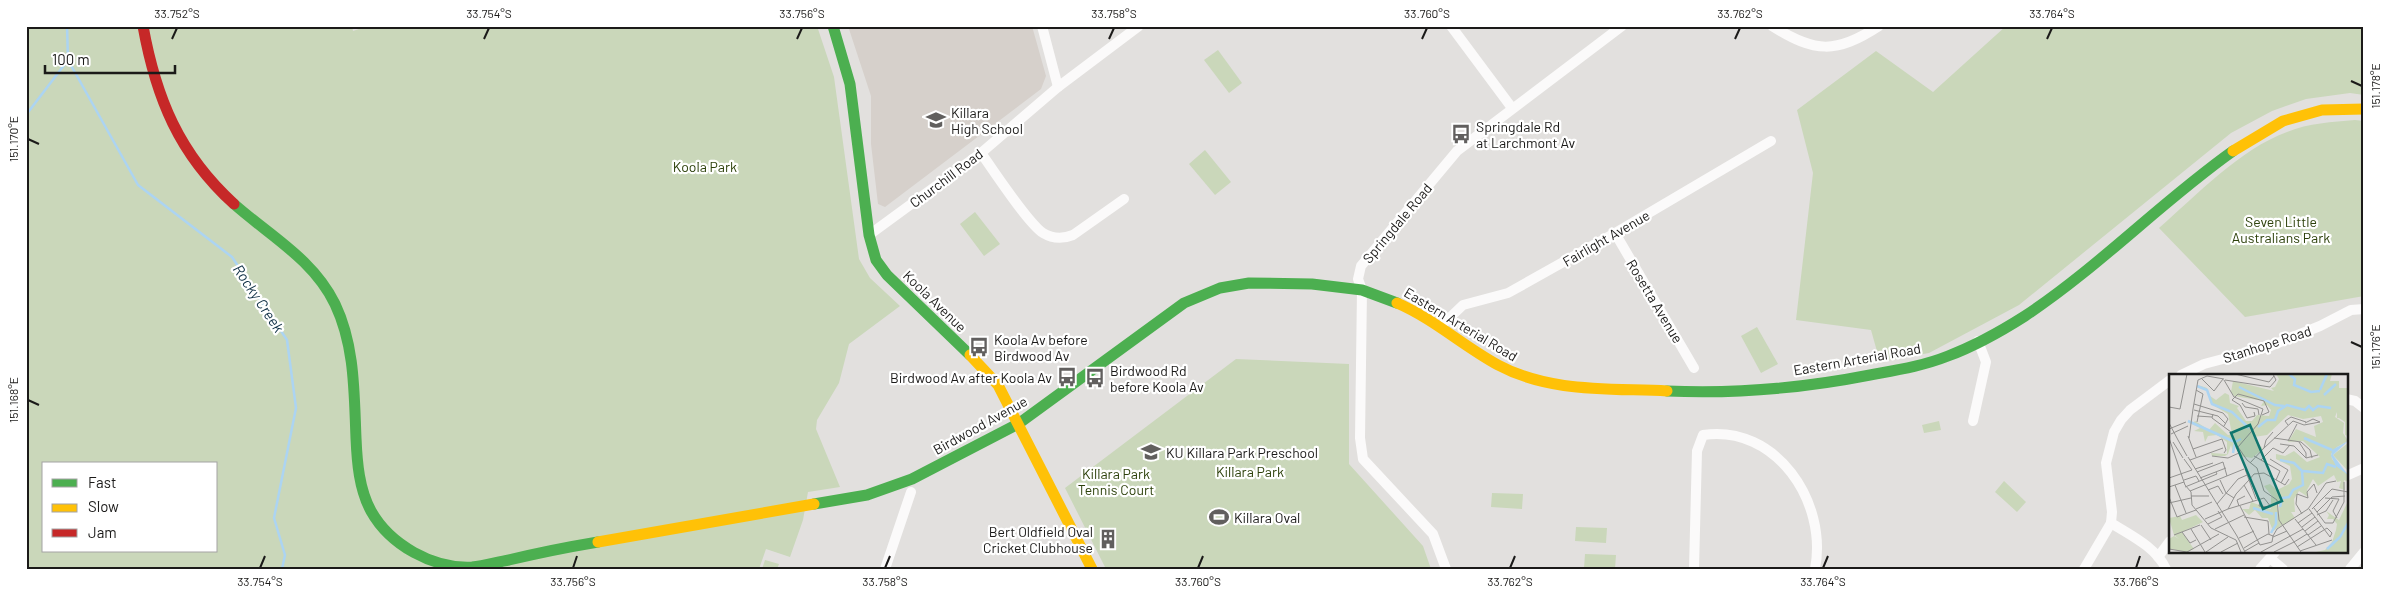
<svg xmlns="http://www.w3.org/2000/svg" width="2390" height="595" viewBox="0 0 2390 595" font-family="Barlow,sans-serif">
<style>
.built{fill:#d6d0cb}
.green{fill:#cad7ba;fill-rule:evenodd}
.lines{fill:none;stroke-linecap:round;stroke-linejoin:round}
.stream{stroke:#acd4f2;stroke-width:2.5}
.street{stroke:#fbfafa;stroke-width:10}
.fast{stroke:#4caf50;stroke-width:11}
.slow{stroke:#ffc107;stroke-width:11}
.jam{stroke:#c62828;stroke-width:11}
.ticks{fill:none;stroke:#1b1a19;stroke-width:2}
.labels{text-anchor:middle;dominant-baseline:central;stroke-width:4.5;stroke-linejoin:round;paint-order:stroke}
.poi-label{font-size:14px;fill:#1b1a19;stroke:#fff;text-anchor:start}
.park-label{font-size:14px;fill:#2d410b;stroke:#fff}
.street-label{font-size:14px;fill:#1b1a19;stroke:#fff}
.water-label{font-size:15px;font-style:italic;fill:#0f2f45;stroke:#fff}
.inset-river{fill:none;stroke:#acd4f2;stroke-width:2.5}
.inset-road{fill:none;stroke:#92918f;stroke-width:1}
.view{fill:#0f766e;fill-opacity:0.15;stroke:#0f766e;stroke-width:2.5}
.inset-edge{fill:none;stroke:#1b1a19;stroke-width:2.5}
.neatline{fill:none;stroke:#1b1a19;stroke-width:2}
.ticks-label{font-size:12px;text-anchor:middle;fill:#1b1a19}
</style>
<rect width="100%" height="100%" fill="#e2e0de"/>
<path class="built" d="M848,26H1032L1046,76L1041,89L885,207L878,204L871,144V96Z"/>
<g class="green">
<path d="M26,26H352L353,31L368,26H817L834,77L859,259L870,278L900,306L849,344L839,383L817,420L816,429L840,487L808,492L803,520L790,557L766,549L759,569H26ZM44,464H216V551H44Z"/>
<path d="M2006,26H2364V95L2350,93L2306,99L2272,111L2231,133L2019,305L1929,353L1880,362L1871,330L1796,320L1813,173L1797,110L1876,51L1933,92Z"/>
<path d="M1218,50L1242,83L1229,93L1204,60Z"/>
<path d="M2355,120L2364,121V296L2245,317L2159,228C2197,195 2240,149 2287,132C2309,123 2332,122 2355,120Z"/>
<path d="M1205,150L1231,182L1215,195L1189,164Z"/>
<path d="M975,212L1000,244L984,256L960,224Z"/>
<path d="M1757,327L1778,364L1761,373L1741,336Z"/>
<path d="M1236,359L1349,364V464L1423,546L1431,569H1106L1065,488Z"/>
<path d="M1939,421L1941,430L1924,433L1922,425Z"/>
<path d="M2004,481L2026,502L2017,512L1995,492Z"/>
<path d="M1492,493L1523,494L1522,509L1491,507Z"/>
<path d="M1576,527L1607,528L1606,543L1575,541Z"/>
<path d="M1585,554L1616,555L1615,569L1584,568Z"/>
<path d="M765,560L779,564L777,569H762Z"/>
</g>
<g class="lines">
<g class="stream">
<path d="M67,26L68,60L138,185L232,257L287,340L296,408L274,518L285,555L282,569"/>
<path d="M26,115L68,60"/>
</g>
<g class="street">
<path d="M1042,26L1058,87"/>
<path d="M1451,26L1512,108"/>
<path d="M1772,26C1815,53 1836,54 1879,26"/>
<path d="M981,153C994,171 1027,222 1043,233C1053,239 1063,239 1073,235L1124,199"/>
<path d="M1615,233L1694,368"/>
<path d="M869,235L981,153L1058,87L1139,26"/>
<path d="M1440,327L1463,305L1508,293L1615,233L1771,141"/>
<path d="M2181,375L2204,364L2268,347L2320,326L2351,310L2364,309"/>
<path d="M2346,399L2355,401L2364,408"/>
<path d="M1973,421L1986,362L1978,341"/>
<path d="M2346,476L2364,468"/>
<path d="M2111,523C2130,535 2156,547 2166,569"/>
<path d="M2158,557L2170,541"/>
<path d="M2271,559L2283,569"/>
<path d="M885,569L911,492"/>
<path d="M1446,569L1433,534L1363,459L1360,438L1362,290L1358,279L1361,266L1457,151L1622,26"/>
<path d="M1694,569L1697,451L1703,435C1776,424 1828,502 1815,569"/>
<path d="M2084,569L2111,523L2112,512L2106,463L2114,432L2121,420L2130,410L2170,380"/>
<path d="M2260,569L2276,551"/>
<path d="M2350,569L2364,552"/>
</g>
<g class="fast">
<path d="M833,26L850,84L869,235L876,260L887,275L970,355"/>
<path d="M234,204C270,236 313,259 335,304C355,346 354,392 356,438C357,462 359,489 371,511C390,545 433,569 472,567C484,566 497,562 509,560C538,553 568,547 598,542"/>
<path d="M1667,391C1735,394 1804,388 1870,375C1897,370 1923,366 1948,356C1972,347 2003,330 2025,316C2099,267 2161,202 2233,151"/>
<path d="M814,504L867,495L912,479L1018,424L1184,303L1220,288L1249,283L1312,284L1362,290L1397,303"/>
</g>
<g class="slow">
<path d="M2233,151L2283,121L2322,110L2364,109"/>
<path d="M1397,303C1434,319 1463,346 1498,365C1550,393 1610,388 1667,391"/>
<path d="M970,355L998,385L1092,569"/>
<path d="M598,542L814,504"/>
</g>
<path class="jam" d="M143,26C156,98 179,154 234,204"/>
</g>
<path class="ticks" d="M172,39L177,28M484,39L489,28M797,39L802,28M1109,39L1114,28M1422,39L1427,28M1735,39L1740,28M2047,39L2052,28M2351,81L2362,86M28,139L39,144M2351,342L2362,347M28,400L39,405M260,568L265,556M573,568L577,556M885,568L890,556M1198,568L1203,556M1510,568L1515,556M1823,568L1828,556M2136,568L2140,556"/>
<defs>
<symbol id="school-bare" viewBox="-9 -9 18 18"><path d="M0-5L7-2L0 1L-7-2ZM-4 1L0 2.5L4 1V4Q0 6-4 4Z" fill="#615f5e" stroke="#fff" stroke-width="2.5" paint-order="stroke"/></symbol>
<symbol id="bus-bare" viewBox="-9 -9 18 18"><path d="M-5-6H5V4H4V6H2V4H-2V6H-4V4H-5ZM-3.5-4V0h7V-4ZM-3.5 1.2v1.5H-2V1.2ZM2 1.2v1.5H3.5V1.2Z" fill="#615f5e" stroke="#fff" stroke-width="2.5" paint-order="stroke"/></symbol>
<symbol id="stadium-bare" viewBox="-9 -9 18 18"><path d="M0-5a6.5 5 0 1 0 0 10a6.5 5 0 1 0 0-10ZM-3.5-1.8h7v3.6h-7Z" fill="#615f5e" stroke="#fff" stroke-width="2.5" paint-order="stroke"/></symbol>
<symbol id="building-bare" viewBox="-9 -9 18 18"><path d="M-4-6H4V6H1V3H-1V6H-4ZM-2.5-4.3h1.7v1.8h-1.7ZM.8-4.3h1.7v1.8H.8ZM-2.5-1h1.7V.8h-1.7ZM.8-1h1.7V.8H.8Z" fill="#615f5e" stroke="#fff" stroke-width="2.5" paint-order="stroke"/></symbol>
</defs>
<g fill-rule="evenodd">
<use href="#school-bare" x="922" y="106" width="28" height="28"/>
<use href="#bus-bare" x="1447" y="120" width="28" height="28"/>
<use href="#bus-bare" x="965" y="333" width="28" height="28"/>
<use href="#bus-bare" x="1053" y="363" width="28" height="28"/>
<use href="#bus-bare" x="1081" y="364" width="28" height="28"/>
<use href="#school-bare" x="1137" y="438" width="28" height="28"/>
<use href="#stadium-bare" x="1205" y="503" width="28" height="28"/>
<use href="#building-bare" x="1094" y="525" width="28" height="28"/>
</g>
<g class="labels">
<g class="poi-label">
<text x="951" y="112">Killara<tspan x="951" dy="16">High School</tspan></text>
<text x="1476" y="126">Springdale Rd<tspan x="1476" dy="16">at Larchmont Av</tspan></text>
<text x="994" y="339">Koola Av before<tspan x="994" dy="16">Birdwood Av</tspan></text>
<text x="1110" y="370">Birdwood Rd<tspan x="1110" dy="16">before Koola Av</tspan></text>
<text x="1052" y="377" text-anchor="end">Birdwood Av after Koola Av</text>
<text x="1166" y="452">KU Killara Park Preschool</text>
<text x="1234" y="517">Killara Oval</text>
<text x="1093" y="531" text-anchor="end">Bert Oldfield Oval<tspan x="1093" dy="16">Cricket Clubhouse</tspan></text>
</g>
<g class="park-label">
<text x="705" y="166">Koola Park</text>
<text x="2281" y="221">Seven Little<tspan x="2281" dy="16">Australians Park</tspan></text>
<text x="1250" y="471">Killara Park</text>
<text x="1116" y="473">Killara Park<tspan x="1116" dy="16">Tennis Court</tspan></text>
</g>
<g class="street-label">
<text transform="translate(946 178) rotate(-37)">Churchill Road</text>
<text transform="translate(1397 223) rotate(-50)">Springdale Road</text>
<text transform="translate(1606 238) rotate(-30)">Fairlight Avenue</text>
<text transform="translate(935 301) rotate(44)">Koola Avenue</text>
<text transform="translate(1655 301) rotate(59)">Rosetta Avenue</text>
<text transform="translate(1461 324) rotate(31)">Eastern Arterial Road</text>
<text transform="translate(2267 344) rotate(-18)">Stanhope Road</text>
<text transform="translate(1857 359) rotate(-10)">Eastern Arterial Road</text>
<text transform="translate(980 425) rotate(-29)">Birdwood Avenue</text>
</g>
<g class="water-label">
<text transform="translate(259 298) rotate(56)">Rocky Creek</text>
</g>
</g>
<g transform="translate(2169 374)">
<rect width="179" height="179" fill="#e2e0de"/>
<path d="M107,0H163L161,7H170V14H179V62L176,61V48L170,44H168V38L166,43L175,49L174,59L179,67L168,73L162,80L163,85L179,101V108L175,106L176,116L170,114L172,107L168,108L165,101L149,112L144,105L138,116L139,123L130,117L125,125L126,138H122L126,144L114,151L111,147L110,131L95,112L101,110L108,116L120,110L123,105L121,92L107,85V80L116,82L125,77L138,88L151,83L134,67L119,68L127,55L147,63L145,52L154,48L152,42L134,45L119,41L98,61L85,63L94,75L83,84L71,82L67,73L64,79L62,71L59,80L56,82H43L42,79L58,80V68L48,61L39,62L36,68L34,58L25,57L31,54L23,50L26,47L40,56L46,49L59,61L63,60L59,40L42,30L38,16L29,11L38,14L41,22L47,26L56,19L60,21L61,29L70,32L68,34L77,47H83L88,41L100,42L102,36L98,31L92,32L95,27L65,22L62,18L64,7L105,17L102,14L106,13L110,5ZM179,69V97L164,81ZM102,123L106,124L113,151L104,157L99,144H93L86,136L80,141L73,135H80L82,128L102,135ZM179,127V178H147L156,176L163,168L167,156L168,150L164,145H158L160,141L157,137L170,146ZM27,141L34,148L13,158L25,175L18,178L0,175V165L5,162L10,165L5,161L0,144L11,142L13,146Z" fill="#cad7ba"/>
<path d="M179,67L164,81L179,101L167,92L162,82L163,76Z" fill="#acd4f2"/>
<path class="inset-river" d="M120,0L126,5L125,11L142,18L151,17M28,12L38,16L43,30L63,38L80,54M70,13L106,31L115,32M151,16L158,0M155,21L167,10M19,47L66,68M89,53L98,46H106L109,37L118,31L136,36L140,32L144,36L149,32L162,34M135,64L163,76M64,79L66,68L72,65M111,86L125,89L133,97M111,133L113,124L120,123L124,116L134,111L133,97L154,99L158,90L167,93M84,134L104,140M102,159L107,150V138M158,175L171,163L179,149"/>
<path class="inset-road" d="M66,0L100,8L105,2M32,4L45,17L54,5M55,6L65,23L94,35L89,50L69,73L78,86L88,94L95,117L108,126L110,146L132,178M56,6L101,13L107,6L104,0M27,16L34,20L28,48M73,29L76,33L89,35L90,41M25,30L54,39L59,45L55,52M71,31L63,26L69,20L95,27L100,38L93,41M71,31L78,44L86,42L85,38M0,33L11,35L18,0M24,35L29,6L38,2L55,5M25,36L49,42L57,50M44,40L43,44L62,58M28,42L43,43M0,49L9,66M136,49L144,45L151,48M119,51L116,47L122,43L137,48M0,55L17,48M2,60L19,52M19,62L27,83M0,64L16,111L22,118L23,131L42,154L67,166L72,178M20,64L24,35M105,64L132,68L141,76L143,84M9,66L18,82M119,67L128,50M4,68L14,84M130,68L137,79V84M111,70L125,72L137,84L149,81M95,74L124,47L135,51L151,48M95,74L97,66L104,58M24,75L53,65L57,76L55,79M43,82L59,84L70,79L69,75M85,82L111,97L107,106M19,83L68,162M101,85L119,96L112,109M21,86L54,74M92,86L104,74L114,79L121,71M81,89L95,74M26,95L44,89M28,98L54,88L58,102M0,104L23,96L15,85M31,104L57,94M15,106L27,102L30,107M51,106L57,119L65,124M6,111L17,139M75,111L84,127M0,113L15,108M16,113L48,100L47,98M39,116L49,112L54,120M21,117L75,95M22,122H40M0,123L8,143L27,136M156,124L170,125L164,137L168,144M87,125L80,106L85,100L95,99L116,111L120,105M0,129L22,124M48,130L69,105L78,101M70,132L68,126L76,122M71,132L91,171L103,168L104,162M145,134L156,149H164L175,128V108M27,135L43,128M59,135L95,124L102,133L90,132L91,128M140,135L161,163M143,135L163,115L179,118M148,138L163,123L176,122M133,140L127,130L128,120L139,124L138,118L145,110L148,119M148,141L157,137L164,126M75,143L99,147L100,160M36,145L59,135L67,120L80,106L76,95M126,145L147,171M129,149L143,139M39,150L53,143L49,137M32,151L42,166M133,153L146,143M22,155L36,178M46,155L75,141M136,157L149,147M13,158L21,169L27,166M5,161L31,151M139,161L152,152M68,162L76,178M104,163L118,157M70,164L85,157M88,166L99,160L104,162L108,155L139,135L157,109L167,107M125,168L138,160M128,173L158,154L163,159L161,163M75,174L88,166M0,175L18,178L50,160M76,177L90,169M131,177L163,166M37,178L59,163M52,178L69,169M92,178L134,155M105,178L125,168"/>
<path class="view" d="M81,51L113,127L94,135L62,59Z"/>
<rect width="179" height="179" class="inset-edge"/>
</g>
<rect width="2390" height="595" fill="none" stroke="#ffffff" stroke-width="55"/>
<rect x="42" y="462" width="175" height="90" fill="#ffffff" stroke="#a4a3a3"/>
<rect x="52" y="479" width="25" height="8" fill="#4caf50" stroke="#a4a3a3"/>
<text x="88" y="488" font-size="15" fill="#1b1a19">Fast</text>
<rect x="52" y="504" width="25" height="8" fill="#ffc107" stroke="#a4a3a3"/>
<text x="88" y="512" font-size="15" fill="#1b1a19">Slow</text>
<rect x="52" y="529" width="25" height="8" fill="#c62828" stroke="#a4a3a3"/>
<text x="88" y="538" font-size="15" fill="#1b1a19">Jam</text>
<path d="M45 65v8h130v-8" fill="none" stroke="#1b1a19" stroke-width="2.5"/>
<text x="52" y="65" font-size="15" fill="#1b1a19" stroke="#ffffff" stroke-width="4" paint-order="stroke">100 m</text>
<rect x="28" y="28" width="2334" height="540" class="neatline"/>
<g class="ticks-label">
<text x="177" y="18">33.752°S</text>
<text x="489" y="18">33.754°S</text>
<text x="802" y="18">33.756°S</text>
<text x="1114" y="18">33.758°S</text>
<text x="1427" y="18">33.760°S</text>
<text x="1740" y="18">33.762°S</text>
<text x="2052" y="18">33.764°S</text>
<text transform="translate(2376 86) rotate(-90)" y="4">151.178°E</text>
<text transform="translate(14 139) rotate(-90)" y="4">151.170°E</text>
<text transform="translate(2376 347) rotate(-90)" y="4">151.176°E</text>
<text transform="translate(14 400) rotate(-90)" y="4">151.168°E</text>
<text x="260" y="586">33.754°S</text>
<text x="573" y="586">33.756°S</text>
<text x="885" y="586">33.758°S</text>
<text x="1198" y="586">33.760°S</text>
<text x="1510" y="586">33.762°S</text>
<text x="1823" y="586">33.764°S</text>
<text x="2136" y="586">33.766°S</text>
</g>
</svg>
